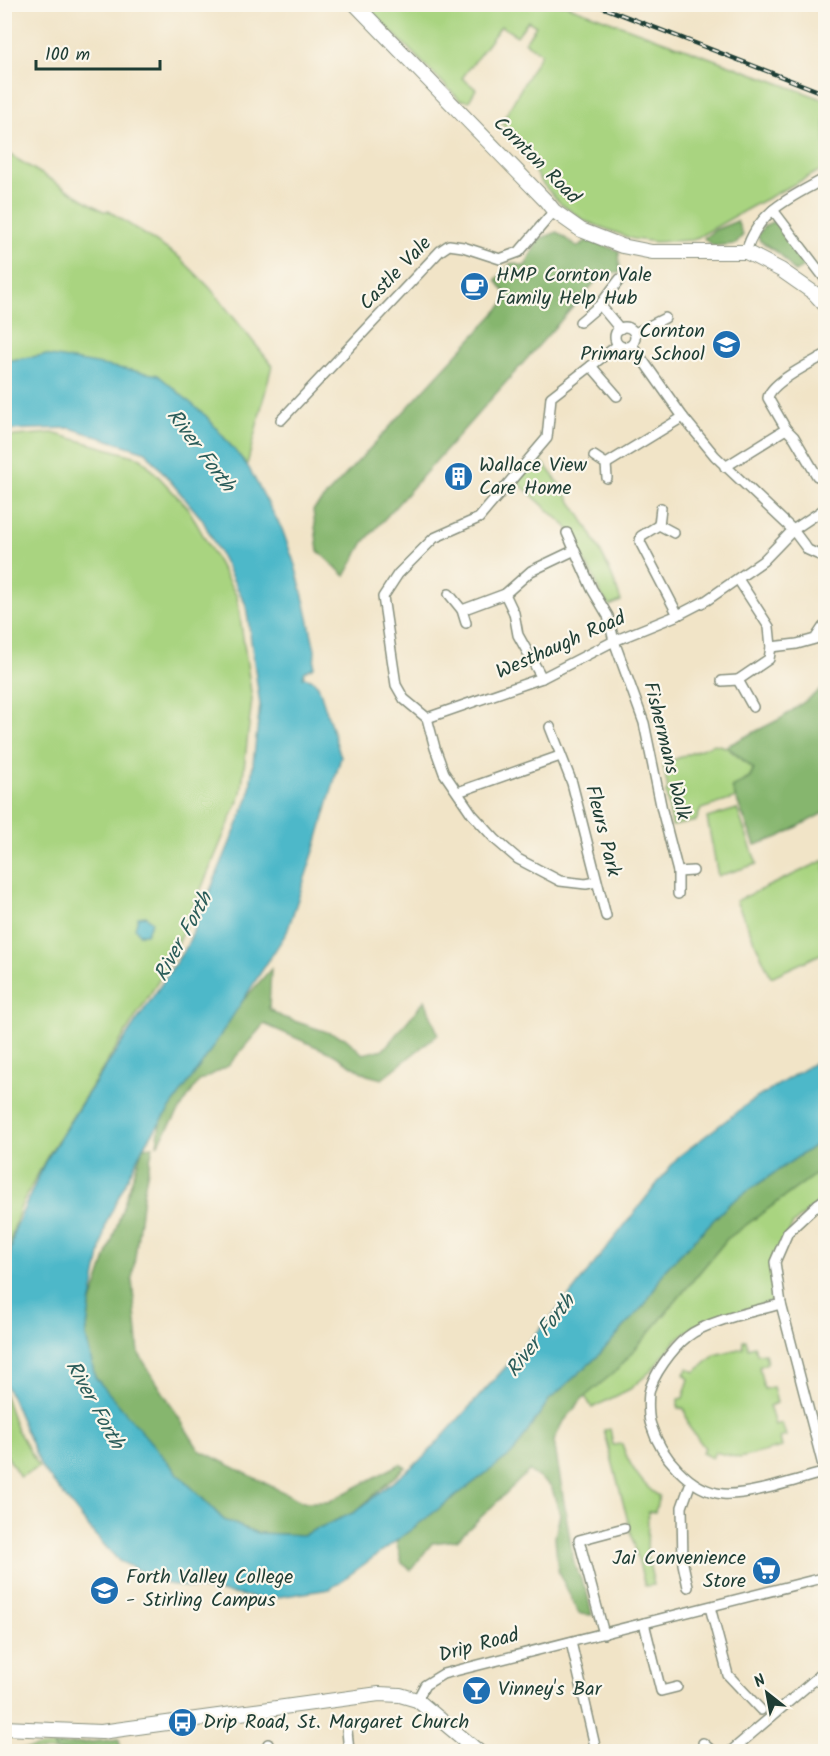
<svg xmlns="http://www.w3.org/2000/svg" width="830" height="1756" viewBox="0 0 830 1756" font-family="Kalam,sans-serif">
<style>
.green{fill:#a9d480;stroke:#64885a;stroke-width:1.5}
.forest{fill:#86b66e;stroke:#527a51;stroke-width:1.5}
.water{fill:#4db8c9;stroke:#367a7e;stroke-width:1.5}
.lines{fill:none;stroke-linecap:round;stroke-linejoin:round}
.street-casing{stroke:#88907e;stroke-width:12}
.secondary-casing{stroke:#88907e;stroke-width:16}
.street{stroke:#fff;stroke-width:9}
.secondary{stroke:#fff;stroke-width:14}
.rail-casing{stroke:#1f3d34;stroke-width:4.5}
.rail{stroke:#fbf7ec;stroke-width:2;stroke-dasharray:7;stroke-linecap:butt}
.labels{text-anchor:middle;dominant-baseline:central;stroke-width:4.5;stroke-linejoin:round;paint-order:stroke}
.street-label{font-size:20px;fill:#1f3d34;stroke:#fbf7ec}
.poi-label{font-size:20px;fill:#1f3d34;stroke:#fbf7ec;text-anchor:start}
.water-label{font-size:21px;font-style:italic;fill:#2a5c59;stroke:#fbf7ec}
</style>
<rect width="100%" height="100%" fill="#fbf7ec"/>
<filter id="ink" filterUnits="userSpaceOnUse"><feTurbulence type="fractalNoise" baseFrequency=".0167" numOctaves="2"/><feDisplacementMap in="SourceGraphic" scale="12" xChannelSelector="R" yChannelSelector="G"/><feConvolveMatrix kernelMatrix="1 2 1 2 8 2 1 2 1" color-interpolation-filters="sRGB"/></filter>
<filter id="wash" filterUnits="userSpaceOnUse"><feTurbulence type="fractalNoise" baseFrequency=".008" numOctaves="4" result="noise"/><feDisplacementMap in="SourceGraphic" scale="24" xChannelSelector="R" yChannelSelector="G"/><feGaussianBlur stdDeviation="1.35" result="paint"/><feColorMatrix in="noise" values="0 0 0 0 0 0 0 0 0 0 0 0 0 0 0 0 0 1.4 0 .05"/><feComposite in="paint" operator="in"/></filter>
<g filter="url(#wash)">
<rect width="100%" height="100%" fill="#f1e4c7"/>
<g class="green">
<path d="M365,5H566L825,100V168L751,207L693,240L656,242L633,239L585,221L560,203L542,183L502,122L541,53L525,42L536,26L528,21L517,36L501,26L462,78L476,89L469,101L460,100Z"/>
<path d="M5,152L103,211H109L179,257L210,288L272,365L247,465L206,416L45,355L5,361Z"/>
<path d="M52,433L141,458L188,508L237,597L252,699L241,794L171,961L47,1157L21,1206L12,1234L5,1277V437Z"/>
<path d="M537,456C548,467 556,480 565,493C588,526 609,563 621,601L609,606L600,593L594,577L584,561L567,527L515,480Z"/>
<path d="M714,744L726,747L753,769L749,778L732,787L736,798L701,809L696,821L672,826L666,792L668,789L663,764Z"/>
<path d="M737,809L757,864L718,876L707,818Z"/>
<path d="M825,860V952L771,977L736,901Z"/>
<path d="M825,1167V1197L793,1224L773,1264L776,1300L694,1326L676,1340L651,1371L630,1389L592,1408L585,1396L617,1370L661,1319L727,1239Z"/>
<path d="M746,1340L748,1348L754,1346L757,1354L765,1353L767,1363L759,1367L764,1389L773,1387L777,1403L769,1406L775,1425L782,1423L786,1436L780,1438L782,1447L740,1458L715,1452L712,1458L702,1453L705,1448L689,1427L684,1408L678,1409V1399L683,1398L689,1379L684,1374L688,1368L695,1372L715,1355L743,1348V1341Z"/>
<path d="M4,1393L16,1428L39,1467L20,1477L5,1453Z"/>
<path d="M610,1429L613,1445L622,1444C628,1463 642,1486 659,1496L655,1512H648L647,1553L654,1585L645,1586L604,1430Z"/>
<path d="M53,1746L56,1751H5Z"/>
</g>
<g class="forest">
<path d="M737,221L743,235L735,244L713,246L704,238L715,230Z"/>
<path d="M774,221L783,229L809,262L795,272L780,254L760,241L758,235L764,226Z"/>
<path d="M557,232L577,247L588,240L619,251L620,273L604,272L364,542L345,576L318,551L313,510L509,298L496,280L511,263L525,266L539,239Z"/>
<path d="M825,687V812L779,837L755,845L732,788L750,778L754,769L727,746L780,719Z"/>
<path d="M271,969L269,1009L282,1017L345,1038L363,1054L384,1049L425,1000L438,1034L382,1079L367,1075L333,1054L264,1024L228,1066L198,1082L157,1145L160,1123L225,1021Z"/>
<path d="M825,1138V1167L727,1239L661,1319L617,1370L582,1399L561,1425L554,1441L574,1564L587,1593L592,1615L579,1614L558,1571L555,1537L560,1514L551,1486L529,1471L457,1540L432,1543L411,1570L402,1563L396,1541L514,1452L549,1400L597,1357L646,1303L665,1270L729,1204Z"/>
<path d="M153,1146L144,1189L132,1280L139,1354L199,1450L303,1502H328L400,1464L405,1467L355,1512L303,1535L257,1533L224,1520L177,1473L125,1415L94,1377L86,1336L90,1306L143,1147Z"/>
<path d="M119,1739L121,1751H56L53,1746Z"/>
</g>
<g class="water">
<path d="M45,355L158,375L206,416L247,465L282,529L295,565L305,604L315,650L314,667L304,672L303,677L311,679L318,685L341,757L316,845L287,932L205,1059L143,1147L106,1223L90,1306L86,1336L95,1377L177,1473L224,1520L257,1533L303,1535L355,1512L424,1457L562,1305L678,1157L750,1102L825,1056V1138L729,1204L665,1270L646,1303L597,1357L549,1400L514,1452L396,1541L330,1589L265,1599L168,1584L119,1561L95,1535L42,1468L5,1383V1289L14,1231L45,1162L83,1101L187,946L249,797L260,705L246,605L202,519L146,452L70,428L5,430V361Z"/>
<path d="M146,916L152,922L146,934H139L135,928L138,917Z"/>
</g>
</g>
<g filter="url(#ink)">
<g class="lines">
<defs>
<g id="street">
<path d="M773,210L826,280"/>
<path d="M746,252C758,210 790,198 826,178"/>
<path d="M600,305L620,329"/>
<path d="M580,322L600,305L620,279"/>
<circle cx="625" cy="337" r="10"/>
<path d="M635,333L665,318"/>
<path d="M632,345L683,417L715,456L793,530L808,550L826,558"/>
<path d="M591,366L617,396"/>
<path d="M281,420L440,251L449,245L463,247L500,259L519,252L554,211"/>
<path d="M594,456L606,464L607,478"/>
<path d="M606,464L683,417"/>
<path d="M725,467L786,429"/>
<path d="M817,476L794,437L786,429L768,398C770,383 809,364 823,356L826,361"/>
<path d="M659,525L661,508"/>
<path d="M567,533L592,589L608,616L614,641L644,723L662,810L678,872V894"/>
<path d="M674,533L659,525L641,536L640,542L678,615"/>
<path d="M738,579L769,627L771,647L769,659L738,680L753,707"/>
<path d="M449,594L462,610L466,623"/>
<path d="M505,594L514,613L518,635L542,678"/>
<path d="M462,610L505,594L531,571L575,550"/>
<path d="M771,647L797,644L815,639L823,627"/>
<path d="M722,681L738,680"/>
<path d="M427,718L404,699L396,685L383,597L398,574L434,538L479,518L547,438L551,397L618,345"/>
<path d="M427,718L542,678L614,641L678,615L707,600L763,561L793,530L826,508"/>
<path d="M427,718L435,748L444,773L472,814L496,840L518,859L560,881L586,884L596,882"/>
<path d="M550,727L572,783L606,916"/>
<path d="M458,792L560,756"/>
<path d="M678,872L693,871"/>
<path d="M826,1198L818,1204L788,1232L775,1262L781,1304L826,1477"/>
<path d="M818,1204L826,1213"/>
<path d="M781,1304C755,1311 706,1321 687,1337C673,1348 652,1376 649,1393C648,1402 648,1417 651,1425C660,1455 690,1491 723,1494C749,1496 799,1479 826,1472"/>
<path d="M688,1587L683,1564L682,1507L691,1482"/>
<path d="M710,1607L728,1675L761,1710"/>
<path d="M644,1623L661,1691L677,1687"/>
<path d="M604,1634L579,1540L624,1528"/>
<path d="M571,1642L595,1746"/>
<path d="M417,1700L425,1685L443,1674L826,1577"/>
<path d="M347,1730L349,1752"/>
<path d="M703,1743L713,1752"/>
<path d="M268,1744L269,1752"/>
<path d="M459,1752L467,1742"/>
<path d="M730,1752L826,1670"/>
</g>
<g id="secondary">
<path d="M355,4L546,201L554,211L581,230L622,246L652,252H746L781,270L814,293L826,306"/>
<path d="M4,1728L101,1732L379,1694L400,1695L417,1700L479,1752"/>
</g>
</defs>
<use href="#street" class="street-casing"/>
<use href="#secondary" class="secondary-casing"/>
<use href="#street" class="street"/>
<use href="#secondary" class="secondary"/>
<defs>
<path id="rail" d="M594,4L826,94"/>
</defs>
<use href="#rail" class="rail-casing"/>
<use href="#rail" class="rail"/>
</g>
</g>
<defs>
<symbol id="cafe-disc" viewBox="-11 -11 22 22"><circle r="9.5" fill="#1f6fb2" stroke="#fbf7ec"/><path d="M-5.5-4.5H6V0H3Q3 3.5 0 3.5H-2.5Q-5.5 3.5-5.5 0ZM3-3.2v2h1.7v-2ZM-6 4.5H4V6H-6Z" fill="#fff"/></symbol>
<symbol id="school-disc" viewBox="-11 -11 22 22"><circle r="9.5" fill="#1f6fb2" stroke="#fbf7ec"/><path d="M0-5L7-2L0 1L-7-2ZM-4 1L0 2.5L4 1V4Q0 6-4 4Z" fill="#fff"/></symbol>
<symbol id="building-disc" viewBox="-11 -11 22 22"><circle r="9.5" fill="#1f6fb2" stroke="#fbf7ec"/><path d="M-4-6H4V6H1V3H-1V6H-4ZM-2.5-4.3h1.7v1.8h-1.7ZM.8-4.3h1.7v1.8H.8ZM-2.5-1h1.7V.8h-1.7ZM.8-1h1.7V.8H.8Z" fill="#fff"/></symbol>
<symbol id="supermarket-disc" viewBox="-11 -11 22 22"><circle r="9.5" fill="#1f6fb2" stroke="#fbf7ec"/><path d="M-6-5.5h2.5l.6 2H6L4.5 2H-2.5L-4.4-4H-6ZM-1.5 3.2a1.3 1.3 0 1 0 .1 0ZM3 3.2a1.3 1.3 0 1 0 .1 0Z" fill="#fff"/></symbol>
<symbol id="university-disc" viewBox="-11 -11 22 22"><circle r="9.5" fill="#1f6fb2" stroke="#fbf7ec"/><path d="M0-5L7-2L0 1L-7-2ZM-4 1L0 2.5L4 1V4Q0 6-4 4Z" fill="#fff"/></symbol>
<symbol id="bar-disc" viewBox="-11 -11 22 22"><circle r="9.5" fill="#1f6fb2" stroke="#fbf7ec"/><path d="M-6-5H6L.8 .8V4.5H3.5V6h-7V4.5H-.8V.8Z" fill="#fff"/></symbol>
<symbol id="bus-disc" viewBox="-11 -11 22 22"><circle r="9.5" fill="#1f6fb2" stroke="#fbf7ec"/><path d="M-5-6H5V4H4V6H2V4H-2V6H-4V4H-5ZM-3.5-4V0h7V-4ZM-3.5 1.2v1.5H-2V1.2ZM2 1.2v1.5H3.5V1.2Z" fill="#fff"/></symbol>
</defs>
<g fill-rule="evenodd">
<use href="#cafe-disc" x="458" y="270" width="33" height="33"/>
<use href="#school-disc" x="710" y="328" width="33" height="33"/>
<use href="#building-disc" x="442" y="460" width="33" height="33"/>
<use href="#supermarket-disc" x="750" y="1554" width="33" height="33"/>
<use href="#university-disc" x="88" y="1574" width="33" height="33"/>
<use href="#bar-disc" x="460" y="1674" width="33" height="33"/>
<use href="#bus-disc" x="166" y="1706" width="33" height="33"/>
</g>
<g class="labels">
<g class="street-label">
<text transform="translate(536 161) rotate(45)">Cornton Road</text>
<text transform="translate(396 274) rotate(-46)">Castle Vale</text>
<text transform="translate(561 646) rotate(-24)">Westhaugh Road</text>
<text transform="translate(666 751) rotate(76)">Fishermans Walk</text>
<text transform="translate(602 831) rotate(76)">Fleurs Park</text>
<text transform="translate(479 1646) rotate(-15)">Drip Road</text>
</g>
<g class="poi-label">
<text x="496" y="276">HMP Cornton Vale<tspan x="496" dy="23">Family Help Hub</tspan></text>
<text x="705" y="332" text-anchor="end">Cornton<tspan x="705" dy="23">Primary School</tspan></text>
<text x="479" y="466">Wallace View<tspan x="479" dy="23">Care Home</tspan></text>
<text x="746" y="1559" text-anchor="end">Jai Convenience<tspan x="746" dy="23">Store</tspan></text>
<text x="126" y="1578">Forth Valley College<tspan x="126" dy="23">- Stirling Campus</tspan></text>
<text x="498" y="1690">Vinney's Bar</text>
<text x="203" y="1723">Drip Road, St. Margaret Church</text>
</g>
<g class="water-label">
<text transform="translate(200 451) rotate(53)">River Forth</text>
<text transform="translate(184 937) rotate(-61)">River Forth</text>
<text transform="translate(541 1336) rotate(-52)">River Forth</text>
<text transform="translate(94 1405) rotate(61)">River Forth</text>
</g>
</g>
<rect width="830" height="1756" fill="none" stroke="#fbf7ec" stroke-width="24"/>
<g transform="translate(767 1693) rotate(329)" stroke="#fbf7ec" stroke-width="4.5" paint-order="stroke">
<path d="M0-4.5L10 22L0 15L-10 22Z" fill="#1f3d34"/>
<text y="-9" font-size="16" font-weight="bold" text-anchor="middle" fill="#1f3d34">N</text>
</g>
<path d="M36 60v9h124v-9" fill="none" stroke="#1f3d34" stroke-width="3"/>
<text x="45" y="60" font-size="18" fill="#1f3d34" stroke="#fbf7ec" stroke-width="4.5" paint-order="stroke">100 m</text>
</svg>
